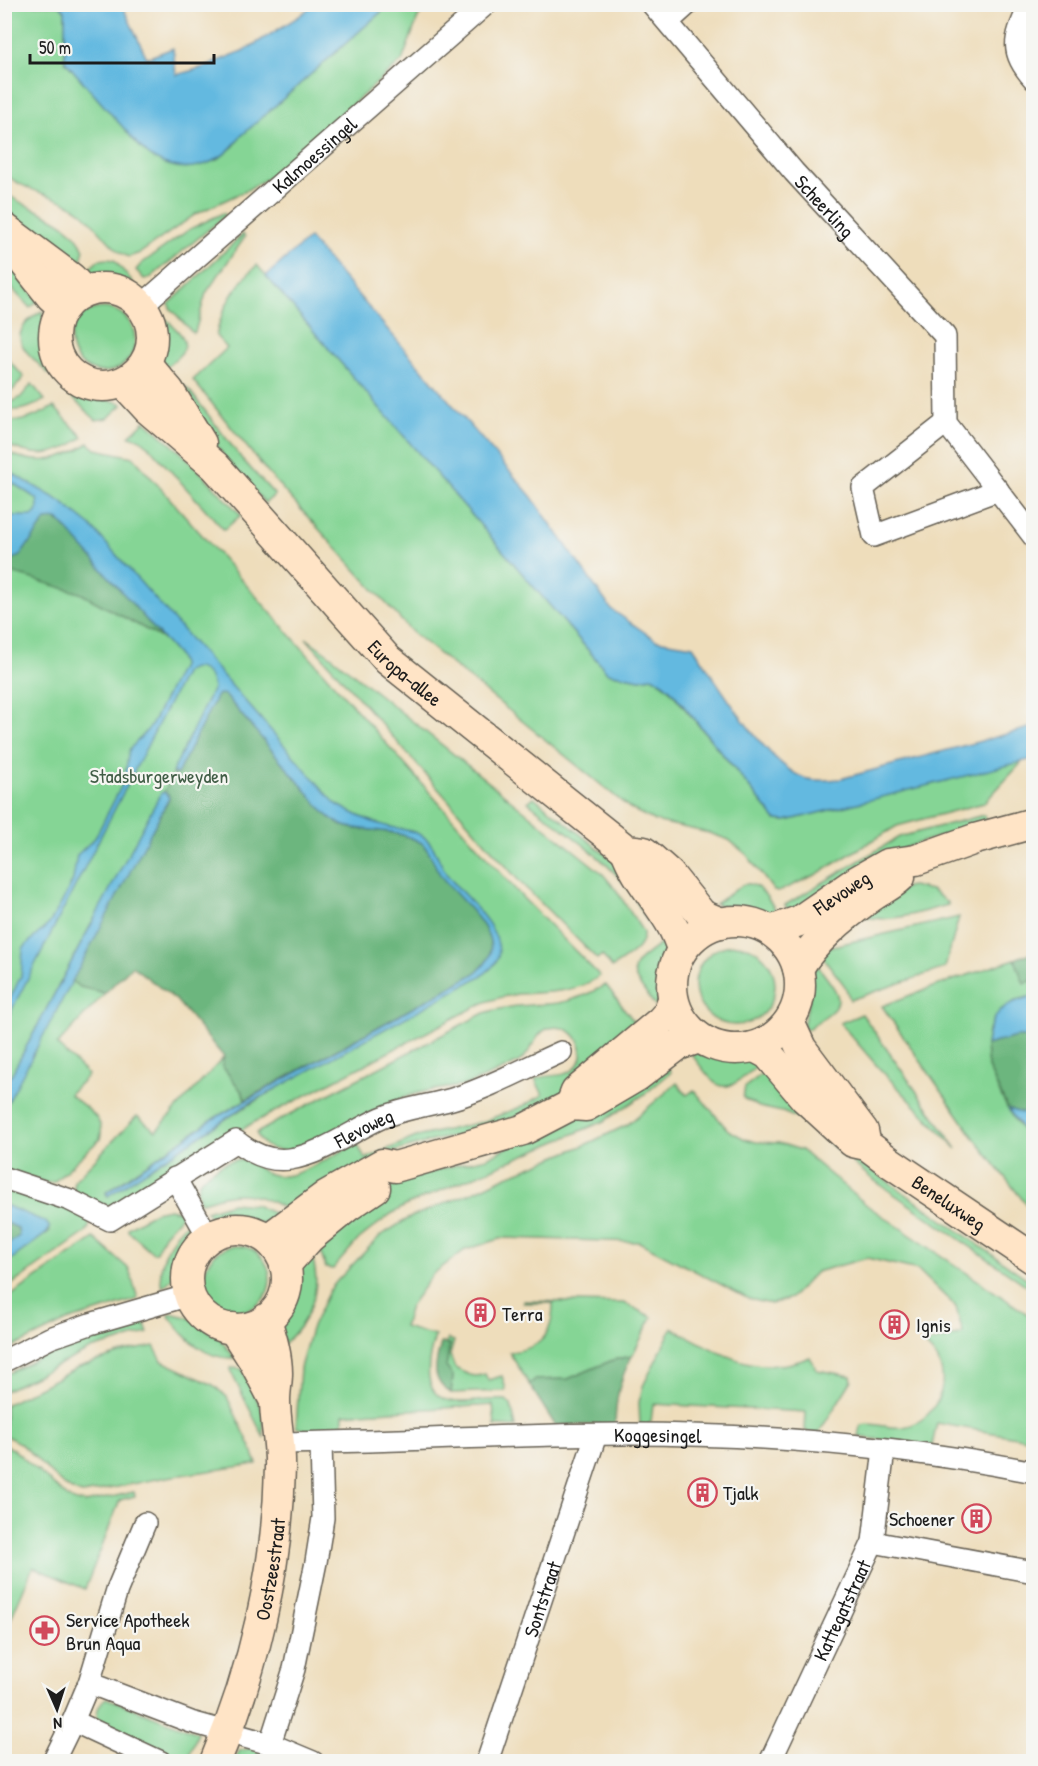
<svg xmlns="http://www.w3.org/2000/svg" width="1038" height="1766" viewBox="0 0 1038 1766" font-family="'Patrick Hand',sans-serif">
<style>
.green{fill:#85d595;stroke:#507858;stroke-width:1.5}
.forest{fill:#6cb67e;stroke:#44694d;stroke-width:1.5}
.water{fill:#64b9e0;stroke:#406a7e;stroke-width:1.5}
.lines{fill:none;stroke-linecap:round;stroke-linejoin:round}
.street-casing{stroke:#666054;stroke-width:24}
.secondary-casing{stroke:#666054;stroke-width:33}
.street{stroke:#fff;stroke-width:21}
.secondary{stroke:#ffe4c6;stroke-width:30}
.labels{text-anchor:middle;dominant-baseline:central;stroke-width:4.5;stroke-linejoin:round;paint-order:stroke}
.street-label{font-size:20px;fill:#1c1c1c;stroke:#f6f6f2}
.park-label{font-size:20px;fill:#415d46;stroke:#f6f6f2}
.poi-label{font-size:20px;fill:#1c1c1c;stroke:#f6f6f2;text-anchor:start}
</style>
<rect width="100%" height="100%" fill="#f6f6f2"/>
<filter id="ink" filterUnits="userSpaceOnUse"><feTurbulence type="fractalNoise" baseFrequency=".0167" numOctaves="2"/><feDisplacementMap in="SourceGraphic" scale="12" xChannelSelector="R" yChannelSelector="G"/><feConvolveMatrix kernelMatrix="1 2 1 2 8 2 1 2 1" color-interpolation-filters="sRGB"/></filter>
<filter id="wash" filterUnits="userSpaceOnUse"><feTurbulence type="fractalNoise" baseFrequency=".008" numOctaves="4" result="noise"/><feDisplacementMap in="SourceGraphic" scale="24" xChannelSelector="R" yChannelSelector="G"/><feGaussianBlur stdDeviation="1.35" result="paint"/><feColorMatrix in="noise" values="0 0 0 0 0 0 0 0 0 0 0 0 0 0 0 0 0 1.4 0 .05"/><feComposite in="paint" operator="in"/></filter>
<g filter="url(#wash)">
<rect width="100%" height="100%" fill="#edb"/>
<g class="green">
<path d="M4,5H60L65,10V61L147,153L217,160L234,146L240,137L389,5H432L419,15L402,61L268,178L247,190L196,214L140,253L129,257C114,253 95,222 81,212C60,195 27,193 5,174Z"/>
<path d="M4,192C30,212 71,217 84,250L80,263L75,270L19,224L5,206Z"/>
<path d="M223,213L225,214V216L150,278L144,279L136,270L141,264L190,229Z"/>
<path d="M243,234L245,237L206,293L195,332L193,333L170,308L169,304Z"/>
<path d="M4,257L38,301L30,308L5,281Z"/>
<path d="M108,259L114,260L133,282L132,284H124L84,277V273L99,260Z"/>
<path d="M257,265L608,673L640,679L651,677L658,680L669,689L776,820L786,821L1023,761L984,803L897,826L817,874L778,892L774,891L747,855L729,840L709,833L655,821L631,809L412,632L268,473L193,380L227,348L216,336C223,305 234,287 257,265Z"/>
<circle cx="103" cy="340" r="32"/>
<path d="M42,311C49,332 39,348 52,371L49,374C24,350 2,335 42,311Z"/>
<path d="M164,318C169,321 173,326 178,331C194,349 178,356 165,368C158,361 160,328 164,318Z"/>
<path d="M5,356L24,377L13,390L5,393Z"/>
<path d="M32,384L45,400C31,407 20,413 5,409V405L20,398Z"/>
<path d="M184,386L190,391L242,459L275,495L265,503L224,456L178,391Z"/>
<path d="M71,390C86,400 103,397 121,403L122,405L108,418L96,420L67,393Z"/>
<path d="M54,407L83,437C56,458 35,458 5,444V420C23,424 38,415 54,407Z"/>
<path d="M145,421L186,457L241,515L224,530L149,447L140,439L129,436Z"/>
<path d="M89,443L96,449L133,457L523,898L600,976C574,994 547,992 518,994C505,996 493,999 481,1004L251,1124L127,1203C107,1211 92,1200 74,1191V1181L137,1116L156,1131L224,1057L222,1066L243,1093L245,1100L213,1119L106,1192L107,1196L214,1126L277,1088L94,919L5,1087V451C35,467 61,461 89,443Z"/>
<path d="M306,638L331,656L602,873L617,891L643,932C645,950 624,958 612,968L602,955L597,959L520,882Z"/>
<path d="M534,797L625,870L659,932C646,926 637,898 627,887C601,854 560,828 528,802Z"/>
<path d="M984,815L987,822L915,844L896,852L792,916L785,905L899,837Z"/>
<path d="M744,884C761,882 770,902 778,914L770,918C752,914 732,913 715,904Z"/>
<path d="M912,886L931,890L948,903V905C920,912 890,924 861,916L906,887Z"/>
<path d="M959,917L945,968L850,1000L845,986L822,956L829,947Z"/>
<path d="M665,941C669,955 663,994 656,1007C626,967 625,970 665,941Z"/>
<circle cx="735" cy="985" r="40"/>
<path d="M1015,959L1024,983L1033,980V996L1016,1000L988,1030L986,1045L988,1067L1001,1096L1016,1122L1033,1144V1213L975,1139L882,1006L921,991Z"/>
<path d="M817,965C847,1004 846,1002 806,1030L803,1025L809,1001L811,979L813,969Z"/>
<path d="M71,981L80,987L105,993L57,1045L88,1075L69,1094C83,1106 107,1118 100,1139L54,1182L46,1183L5,1170L4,1108Z"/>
<path d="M606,985L639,1028L561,1096L535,1109L473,1133L436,1140L396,1151L291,1213C272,1200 251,1191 228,1195C218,1196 209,1201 200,1202L197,1190L200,1180C206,1174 213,1170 219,1166C253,1147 252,1177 284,1176C301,1175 340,1152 357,1143L365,1159L416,1137L482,1122L523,1106L543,1095L535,1079C547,1074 564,1078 574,1069C592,1052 574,1022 550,1028C534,1032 533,1053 520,1061C508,1068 474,1083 461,1086C441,1089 422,1090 403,1098C375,1110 348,1125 320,1138C312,1142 300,1150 291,1151C275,1151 264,1149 257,1135V1133L285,1117L484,1013C512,1004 531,1006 558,1003C576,1000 591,993 606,985Z"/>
<path d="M862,1014L957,1149L878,1067L840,1023Z"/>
<path d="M693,1052L748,1060L758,1065C721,1099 719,1090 692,1055Z"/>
<path d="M667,1065L671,1072L645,1094L604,1121L407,1205L391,1214L359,1239L333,1269L326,1268L318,1246C335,1230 353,1210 373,1197C407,1175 448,1167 487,1158Z"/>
<path d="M767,1070L852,1154L873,1171L1033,1283V1290L872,1179L802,1120L782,1112L759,1107L743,1098L745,1087Z"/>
<path d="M677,1083L687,1095L694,1090L728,1130L745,1139L756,1142L779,1143L801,1150L868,1206L1033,1318V1440L937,1423L932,1446L859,1437L861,1425C874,1422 889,1429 903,1427C932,1422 950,1390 939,1363C936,1355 930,1350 924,1344L963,1334L956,1307L918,1270L867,1258L816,1272L791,1298L771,1304L749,1299L639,1242L503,1238L465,1250L433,1274L410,1306L404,1327L435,1336C427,1361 419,1401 459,1402C475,1402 490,1399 506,1400L511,1405L516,1427L495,1426L493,1405L343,1414V1432L317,1434L296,1427L300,1368L311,1329L329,1291L337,1281L380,1236L409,1218L426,1211L476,1191L505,1177L585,1145L627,1125Z"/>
<path d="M5,1184L81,1210C88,1219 94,1224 85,1233L5,1289L4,1264L50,1231L20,1212L5,1205Z"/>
<path d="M232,1203L255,1205L278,1215L271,1223H226L213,1220L206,1211Z"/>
<path d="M169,1209L180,1211L182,1215L164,1235L156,1252L153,1253L128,1231V1228L155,1212Z"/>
<path d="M189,1222L194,1229C196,1245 176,1279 162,1287C156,1266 171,1234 189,1222Z"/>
<path d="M94,1238L129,1269L138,1299L67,1321L5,1351V1300Z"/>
<circle cx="237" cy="1279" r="33"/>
<path d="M312,1257C323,1291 309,1322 283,1345L282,1326L293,1304L299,1274L302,1266Z"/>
<path d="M523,1301L624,1303L652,1317L632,1356L613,1360L568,1379L535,1380L529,1384L509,1352C541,1349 553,1335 553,1303H523Z"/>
<path d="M170,1313L190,1318L220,1339L235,1358C205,1360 185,1338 169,1316Z"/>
<path d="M144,1320L148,1333L91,1349L5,1391V1375L66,1344Z"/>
<path d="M672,1328C719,1352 757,1380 810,1357L817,1370L851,1376L852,1380L818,1434L809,1433L805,1430L806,1412L653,1404L651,1422L648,1425H640L639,1402L643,1386Z"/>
<path d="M448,1339L454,1341L450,1355L455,1368C465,1373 474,1379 485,1374L488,1380L502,1376L506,1389L504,1391L451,1393L453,1376L445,1367L450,1344L446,1343Z"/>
<path d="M154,1346L162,1361L213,1385L227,1397L250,1445L257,1464L167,1477L83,1494C55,1490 33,1444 5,1436V1405L79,1367L128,1351Z"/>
<path d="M231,1368L242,1369L263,1412L264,1438L230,1370Z"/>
<path d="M5,1445L13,1449L71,1500L85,1503L134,1492L135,1496L120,1500L85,1589L33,1567L6,1630H4Z"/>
<path d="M106,1698L198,1733L187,1761L101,1726C93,1717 98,1704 106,1698Z"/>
<path d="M250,1748L261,1752L257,1761L235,1762L239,1751Z"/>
</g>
<g class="forest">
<path d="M55,518L72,533L163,639L80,593L5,571L4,562L20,556L46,519Z"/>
<path d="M220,693L225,695L325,813C345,832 356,828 381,831C394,832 411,837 422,843C431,852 434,865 441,875C461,904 519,942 474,974L245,1100L243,1093L222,1066L224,1057L176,1000L132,966L105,993L80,987L71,981L169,799L168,795L164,792L174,774H177L217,695Z"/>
<path d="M1033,952V980L1024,984L1015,959Z"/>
<path d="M1016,1037H1033V1116L1008,1109L988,1067L986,1045Z"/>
<path d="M4,1222L18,1228L19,1236L5,1247Z"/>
<path d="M441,1343L450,1344L446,1367L453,1376L451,1393C430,1381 435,1364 441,1343Z"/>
<path d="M632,1356C619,1381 616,1397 615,1425H555L529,1384L535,1380L568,1379L613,1360Z"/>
</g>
<g class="water">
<path d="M60,5H122L147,58L173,48L176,75L201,68L247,49L298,17L313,5H389L240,137C221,165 186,177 155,159C141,151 131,136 120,124C101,103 83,82 65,61V11Z"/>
<path d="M309,238L531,496L611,609L656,640L693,646C717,682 764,762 804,778C815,782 829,780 840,779L1033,727V759L786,821L776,820L670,689L659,680L651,677L640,679L608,673L266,276Z"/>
<path d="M5,469L60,501L90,525L335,803C351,813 368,821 386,826C397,829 411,829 421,835C435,843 438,861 446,873C460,894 505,928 498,957C496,965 489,970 483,975L250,1103L108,1196L106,1193L213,1119L474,974C519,942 461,904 441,876C434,865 431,852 422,843C411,837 395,832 381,831C356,827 345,832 325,813L225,695L220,694L217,695L177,774L172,773L213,688C212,673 199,662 185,672L5,1023V1009L21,976L23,949L28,943L49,924L61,904L73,880L77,855L95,838L124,781L129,750L151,726L182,664L178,656L58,519L46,520L20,556L5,562V516H32C38,512 39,506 37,499L5,478Z"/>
<path d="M164,792L168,795L169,798L5,1108V1087L161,793Z"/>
<path d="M1033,996V1037H1016L986,1045C990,1013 1003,1003 1033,996Z"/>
<path d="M1008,1109L1033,1116V1144Z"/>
<path d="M5,1205L46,1222L50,1228L47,1233L5,1264V1247L19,1236L18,1228L5,1222Z"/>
</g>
</g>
<g filter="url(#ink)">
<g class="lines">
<defs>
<g id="street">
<path id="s1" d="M652,4L794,172L945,336L946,423L1034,537"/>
<path d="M1030,4C1016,37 1007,50 1034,79"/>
<path d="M668,22L688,4"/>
<path id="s2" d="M141,306L486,4"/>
<path d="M946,423L863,488L874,536L998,490"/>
<path id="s3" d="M4,1178L70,1200L110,1220L236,1141C251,1153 270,1162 290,1159C322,1154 352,1131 381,1118C404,1108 428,1106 452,1099C489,1088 525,1068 561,1052"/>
<path d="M175,1178L209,1238"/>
<path d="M4,1361L50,1338L90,1324L190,1295"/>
<path id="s4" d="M280,1443C395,1442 511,1434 626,1434C762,1434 900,1446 1034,1472"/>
<path d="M873,1542L1034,1572"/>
<path d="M89,1683L191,1722L270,1744L313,1762"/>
<path d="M73,1721L161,1762"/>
<path d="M270,1744L294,1669L316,1562L323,1518L321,1443"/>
<path d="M53,1762L73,1721L89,1683L117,1590L145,1523"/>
<path id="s5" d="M487,1762L596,1435"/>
<path id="s6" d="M770,1762L873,1542L884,1449"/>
</g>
<g id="secondary">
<path d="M4,228L71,278L83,291"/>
<path d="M13,248L51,296L63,307"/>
<circle cx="103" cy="337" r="49"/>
<path d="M145,363L169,391L201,443"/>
<path id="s7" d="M123,382L148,409L215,466L388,660L626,850L644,852L669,874L702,915L721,923"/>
<path d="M626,850C639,887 672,912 682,950"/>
<circle cx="736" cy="985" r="64"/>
<path id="s8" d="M771,931L799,921L857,881L887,864L916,860L975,839L1034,823"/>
<path d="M798,968C815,940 842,918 868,899C878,891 891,886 900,877"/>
<path d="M789,1022L801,1048L863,1131L864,1136"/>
<path id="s9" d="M755,1047L768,1054L805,1098L853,1142L867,1145L891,1163L1034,1259"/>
<path d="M571,1105L576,1092L661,1021L668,1013L673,1000"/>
<circle cx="237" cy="1279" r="50"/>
<path d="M268,1239L327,1195L382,1164L395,1167L523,1130L571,1105L586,1106L637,1076L678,1045L699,1038"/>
<path d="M285,1265L309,1238L348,1206L375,1188"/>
<path d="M233,1328L254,1361L274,1399"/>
<path id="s10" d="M215,1762C254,1670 278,1568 280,1468C281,1445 275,1423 275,1400C275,1391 277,1382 277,1373C277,1355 271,1336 266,1319"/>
</g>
</defs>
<use href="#street" class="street-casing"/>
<use href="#secondary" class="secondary-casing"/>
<use href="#street" class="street"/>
<use href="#secondary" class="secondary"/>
</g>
</g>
<defs>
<symbol id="building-ring" viewBox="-11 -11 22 22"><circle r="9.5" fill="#f6f6f2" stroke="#d1495b" stroke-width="1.5"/><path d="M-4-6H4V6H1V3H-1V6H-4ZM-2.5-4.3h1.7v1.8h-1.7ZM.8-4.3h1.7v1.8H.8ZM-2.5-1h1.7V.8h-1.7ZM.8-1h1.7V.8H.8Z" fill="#d1495b"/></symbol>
<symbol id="pharmacy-ring" viewBox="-11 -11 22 22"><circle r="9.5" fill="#f6f6f2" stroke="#d1495b" stroke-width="1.5"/><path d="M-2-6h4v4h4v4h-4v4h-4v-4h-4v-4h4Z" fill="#d1495b"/></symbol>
</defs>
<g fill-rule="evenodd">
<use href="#building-ring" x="464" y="1296" width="33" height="33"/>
<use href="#building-ring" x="878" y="1308" width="33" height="33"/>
<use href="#building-ring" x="686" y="1476" width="33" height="33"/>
<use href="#building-ring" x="960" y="1502" width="33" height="33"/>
<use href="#pharmacy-ring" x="28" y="1614" width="33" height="33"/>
</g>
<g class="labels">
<g class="street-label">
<text stroke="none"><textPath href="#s2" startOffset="230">Kalmoessingel</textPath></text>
<text stroke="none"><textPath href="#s1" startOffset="266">Scheerling</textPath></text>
<text stroke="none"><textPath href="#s7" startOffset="406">Europa-allee</textPath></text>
<text stroke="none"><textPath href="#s8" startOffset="81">Flevoweg</textPath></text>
<text stroke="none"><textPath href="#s3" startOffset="402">Flevoweg</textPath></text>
<text stroke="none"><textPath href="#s9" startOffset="252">Beneluxweg</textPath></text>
<text stroke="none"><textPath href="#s4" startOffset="378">Koggesingel</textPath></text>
<text stroke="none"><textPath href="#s10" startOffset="201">Oostzeestraat</textPath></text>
<text stroke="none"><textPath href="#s5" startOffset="172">Sontstraat</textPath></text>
<text stroke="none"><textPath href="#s6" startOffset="168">Kattegatstraat</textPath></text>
</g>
<g class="park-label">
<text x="159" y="775">Stadsburgerweyden</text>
</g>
<g class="poi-label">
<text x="502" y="1313">Terra</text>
<text x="916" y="1324">Ignis</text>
<text x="723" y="1492">Tjalk</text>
<text x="955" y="1518" text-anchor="end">Schoener</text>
<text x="66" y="1619">Service Apotheek<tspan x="66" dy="23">Brun Aqua</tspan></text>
</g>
</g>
<rect width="1038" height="1766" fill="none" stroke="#f6f6f2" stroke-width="24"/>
<g transform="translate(57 1709) rotate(177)" stroke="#f6f6f2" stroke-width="4.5" paint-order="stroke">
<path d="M0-4.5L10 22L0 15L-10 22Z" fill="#1c1c1c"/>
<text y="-9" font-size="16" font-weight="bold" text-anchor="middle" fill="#1c1c1c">N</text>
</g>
<path d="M30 54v9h184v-9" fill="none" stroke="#1c1c1c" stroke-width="3"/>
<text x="39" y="54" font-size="18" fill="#1c1c1c" stroke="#f6f6f2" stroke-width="4.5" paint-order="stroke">50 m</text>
</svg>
